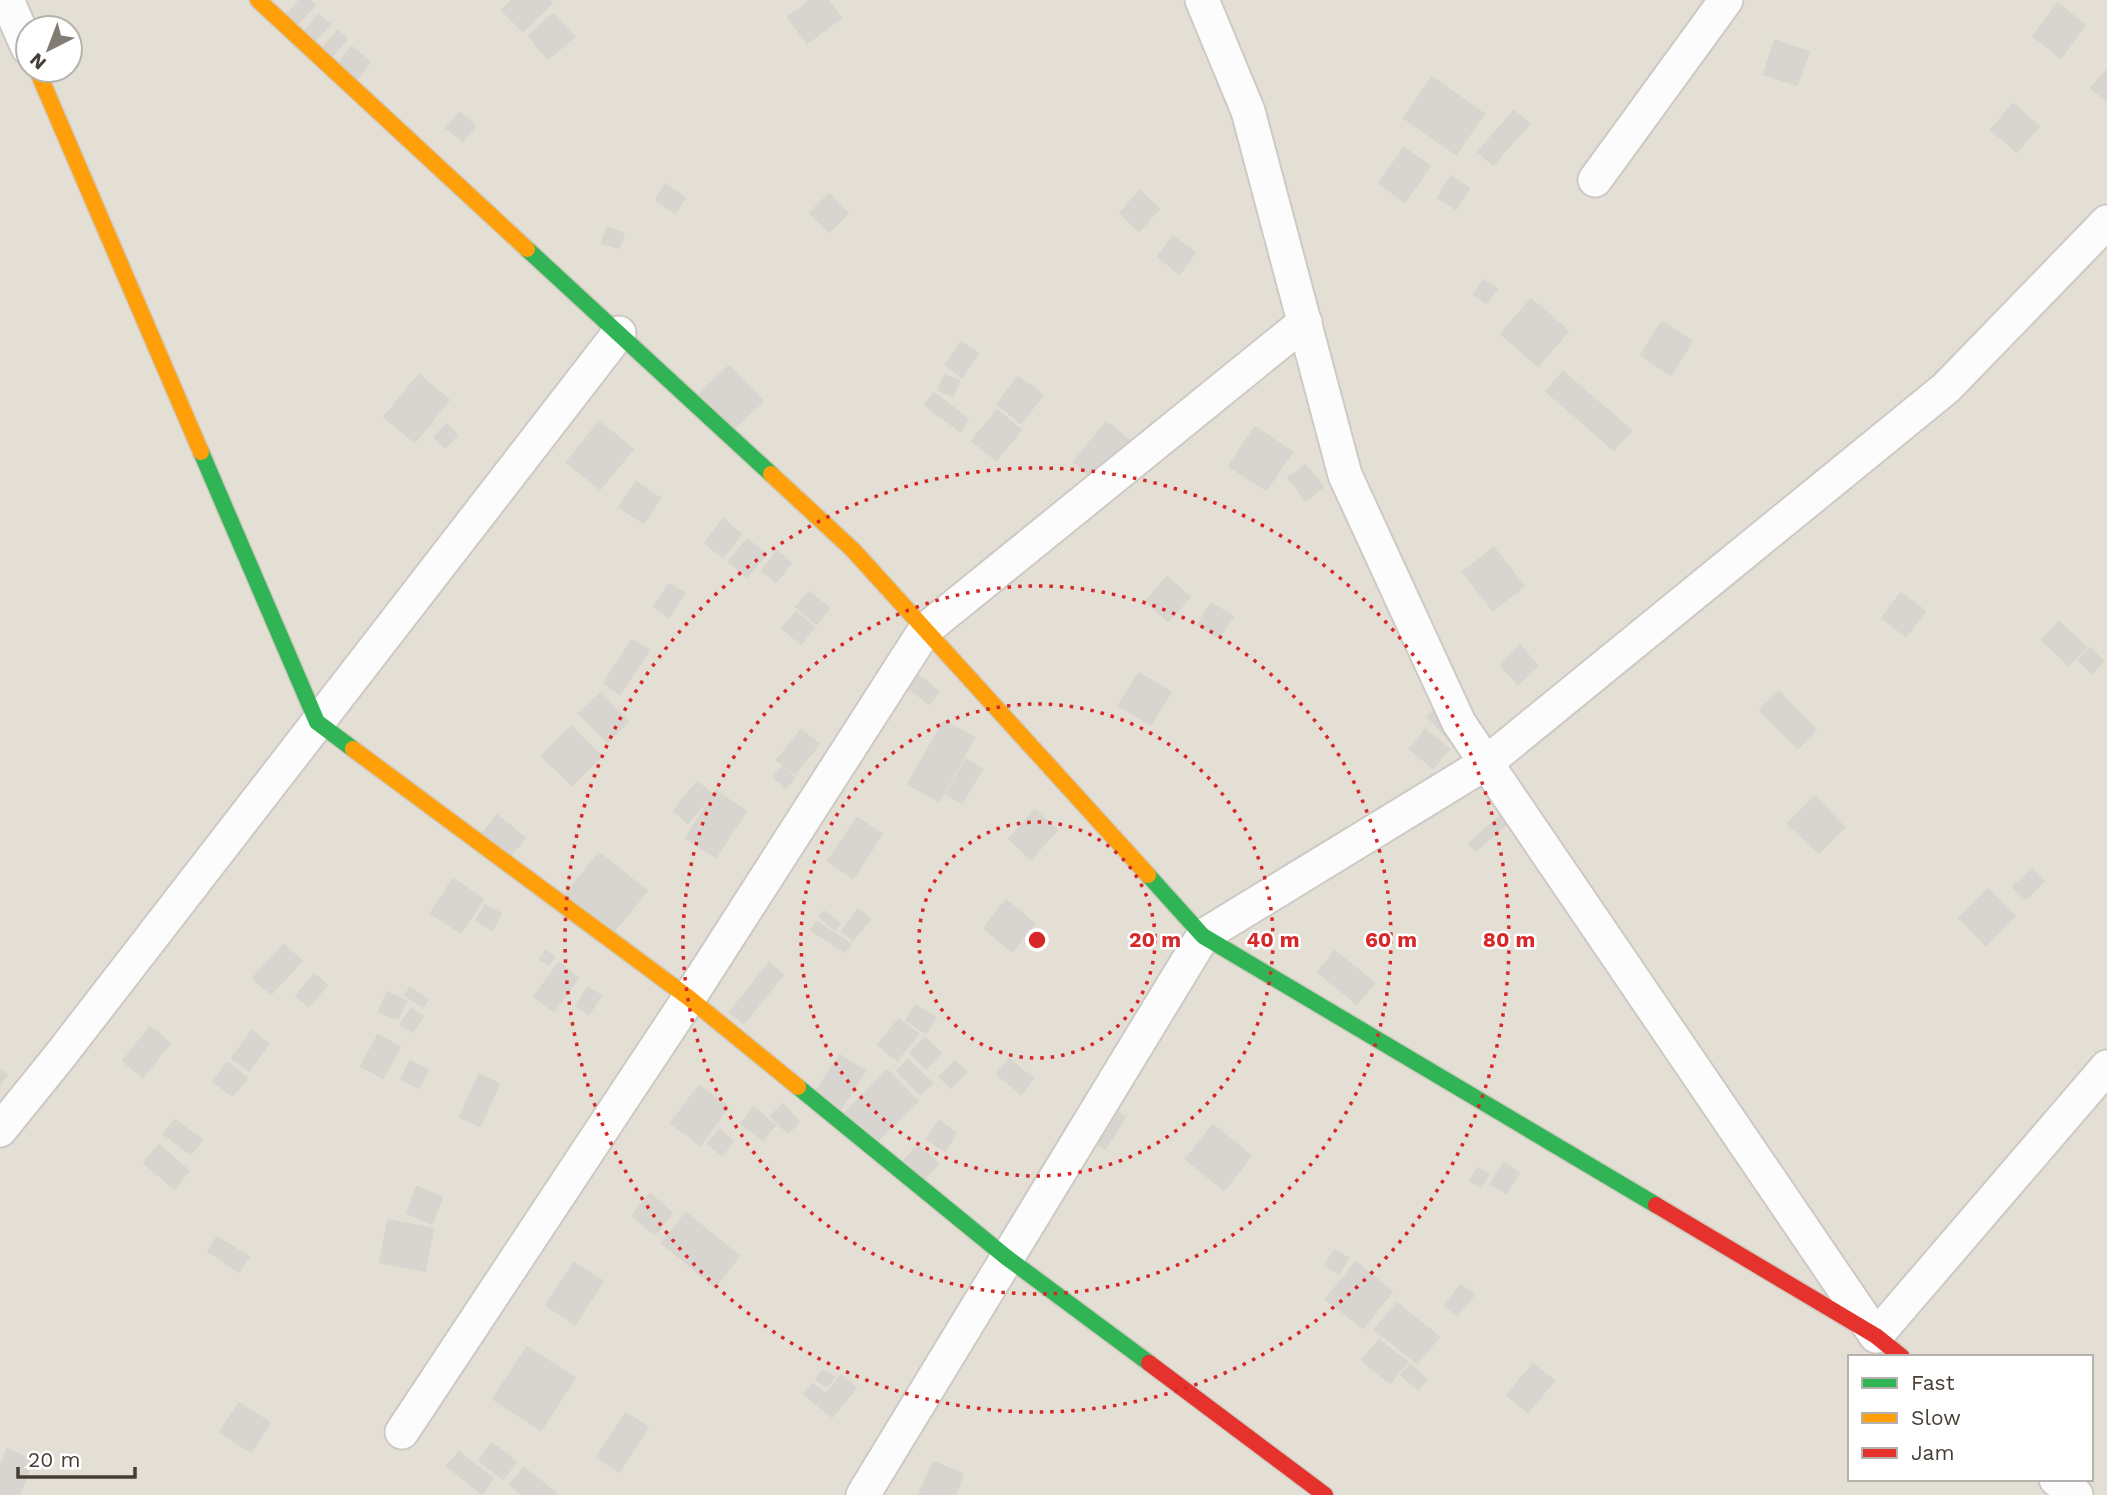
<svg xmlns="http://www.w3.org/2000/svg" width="2107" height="1495" viewBox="0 0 2107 1495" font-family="'Work Sans',sans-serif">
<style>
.residential{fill:#e4dfd5;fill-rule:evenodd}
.building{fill:#d8d4cf;stroke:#d8d4ce;stroke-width:2}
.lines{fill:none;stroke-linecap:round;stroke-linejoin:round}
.street-casing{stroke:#cdc9c4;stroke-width:37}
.fast-casing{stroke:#d0cabf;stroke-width:19}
.slow-casing{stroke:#d0cabf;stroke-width:19}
.jam-casing{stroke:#d0cabf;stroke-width:19}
.street{stroke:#fdfcfc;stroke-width:33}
.fast{stroke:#30b455;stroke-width:16}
.slow{stroke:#ff9f0a;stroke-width:16}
.jam{stroke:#e5322d;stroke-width:16}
.ring{fill:none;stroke:#d62828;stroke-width:3.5;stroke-dasharray:3.5 7}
.centre{fill:#d62828;stroke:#fff;stroke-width:3.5}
.ring-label{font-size:21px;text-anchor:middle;font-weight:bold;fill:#d62828;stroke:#fff;stroke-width:5;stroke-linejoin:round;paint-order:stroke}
</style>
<rect width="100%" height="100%" fill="#f0ede8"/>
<path class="residential" d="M0,0H2107V1495H0ZM28,28H70V70H28ZM1850,1357H2091V1479H1850Z"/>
<g class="building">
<path d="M300,0H309L315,5L298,23L288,13Z"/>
<path d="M512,0H549L552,3L523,31L502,10Z"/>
<path d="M811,0H828L841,18L807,43L788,17Z"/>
<path d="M2058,4L2085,25L2061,58L2033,36Z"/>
<path d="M553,14L574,37L548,59L529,36Z"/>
<path d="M319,15L330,24L315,41L305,31Z"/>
<path d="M338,31L347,39L331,57L322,49Z"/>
<path d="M1775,40L1809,52L1797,85L1764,74Z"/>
<path d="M352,47L370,62L357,79L339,63Z"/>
<path d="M2107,70V101L2091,88Z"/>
<path d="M1432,77L1484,114L1456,154L1404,118Z"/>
<path d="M2013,104L2039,126L2017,152L1991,130Z"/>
<path d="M1514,111L1529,124L1493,165L1478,152Z"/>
<path d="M460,113L475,126L463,141L446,128Z"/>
<path d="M1404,148L1430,166L1405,202L1379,183Z"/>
<path d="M1451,176L1469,188L1456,209L1438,198Z"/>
<path d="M665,184L685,198L675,213L656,200Z"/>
<path d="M1140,191L1159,209L1139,231L1120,213Z"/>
<path d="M829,194L848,213L829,232L810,213Z"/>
<path d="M607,228L624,233L619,248L602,243Z"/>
<path d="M1173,236L1195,253L1179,274L1158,256Z"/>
<path d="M1484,280L1497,289L1486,303L1474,294Z"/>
<path d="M1531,299L1568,331L1538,366L1501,334Z"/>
<path d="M1662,322L1692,341L1671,375L1641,355Z"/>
<path d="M961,342L978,353L962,377L946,365Z"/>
<path d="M729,366L763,401L733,429L700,394Z"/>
<path d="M1563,372L1631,430L1614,450L1546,391Z"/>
<path d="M419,375L449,400L415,442L384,417Z"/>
<path d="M945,375L959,381L953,396L938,390Z"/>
<path d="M1018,377L1043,395L1021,423L997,404Z"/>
<path d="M934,393L968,419L960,431L925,405Z"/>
<path d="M997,410L1021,430L996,460L972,441Z"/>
<path d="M599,422L633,449L600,489L567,462Z"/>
<path d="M1106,422L1141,450L1109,490L1074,462Z"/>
<path d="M447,424L457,435L445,447L434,437Z"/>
<path d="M1255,427L1292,452L1266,490L1229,466Z"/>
<path d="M1305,465L1323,487L1306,500L1288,478Z"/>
<path d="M636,482L660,498L644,523L619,507Z"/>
<path d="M723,519L741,534L723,557L705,543Z"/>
<path d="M747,539L766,554L747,577L729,562Z"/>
<path d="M1494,548L1524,586L1493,610L1463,572Z"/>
<path d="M777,551L791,563L776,582L762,571Z"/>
<path d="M1167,577L1190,597L1168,621L1146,601Z"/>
<path d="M669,584L684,593L669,617L654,607Z"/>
<path d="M809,592L829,608L817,624L796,607Z"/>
<path d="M1901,593L1925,611L1906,636L1882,618Z"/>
<path d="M1211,603L1233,617L1219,638L1198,625Z"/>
<path d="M796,612L814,627L801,644L782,628Z"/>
<path d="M2059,622L2086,647L2069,665L2042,640Z"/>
<path d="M632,640L649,650L620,694L604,683Z"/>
<path d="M1520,646L1538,666L1518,684L1501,665Z"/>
<path d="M2090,648L2103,661L2092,673L2079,660Z"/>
<path d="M1139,673L1171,692L1150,725L1119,705Z"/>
<path d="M918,675L939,692L929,704L908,687Z"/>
<path d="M1779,692L1816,729L1798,748L1760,710Z"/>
<path d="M601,693L628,722L607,742L579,713Z"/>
<path d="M1447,698L1467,718L1447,737L1428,717Z"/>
<path d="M944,721L974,738L939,801L908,784Z"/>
<path d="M571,727L601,756L572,785L542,756Z"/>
<path d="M801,730L819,744L795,774L777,760Z"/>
<path d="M1425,730L1449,749L1433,768L1410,749Z"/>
<path d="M966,759L982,769L962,803L946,794Z"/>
<path d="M782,767L794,778L786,788L774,777Z"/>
<path d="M697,782L712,794L688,823L674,811Z"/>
<path d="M716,791L746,811L716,857L686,838Z"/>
<path d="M1815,797L1844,827L1819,853L1788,824Z"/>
<path d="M1035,810L1057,830L1031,859L1009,839Z"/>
<path d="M1503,814L1509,822L1475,851L1469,843Z"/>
<path d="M497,815L525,838L511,855L483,833Z"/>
<path d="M857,818L882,834L853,878L828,861Z"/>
<path d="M599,853L647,891L608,938L561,900Z"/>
<path d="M2032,869L2044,881L2026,899L2013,887Z"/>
<path d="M453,879L483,899L461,933L431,913Z"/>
<path d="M1988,889L2015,916L1986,945L1959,918Z"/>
<path d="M1006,900L1035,924L1012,951L984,928Z"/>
<path d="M485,905L501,914L492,930L476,920Z"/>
<path d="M858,909L870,919L853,940L842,931Z"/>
<path d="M824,911L840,923L835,929L820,917Z"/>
<path d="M817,922L851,944L845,952L811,930Z"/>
<path d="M284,945L302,961L271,994L253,978Z"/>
<path d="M546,951L554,957L548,965L540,959Z"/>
<path d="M1335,951L1374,983L1357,1004L1318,972Z"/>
<path d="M559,963L578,978L554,1011L534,997Z"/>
<path d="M769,963L783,975L744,1023L730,1012Z"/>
<path d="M314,974L327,985L309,1006L296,996Z"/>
<path d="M588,987L601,996L589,1014L576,1006Z"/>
<path d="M410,988L428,1000L423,1007L405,995Z"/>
<path d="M387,992L406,1001L398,1019L379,1012Z"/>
<path d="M916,1005L936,1018L926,1033L906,1020Z"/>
<path d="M411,1009L423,1016L413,1032L401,1024Z"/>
<path d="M899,1019L918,1034L897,1060L878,1045Z"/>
<path d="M150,1027L170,1043L143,1077L123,1061Z"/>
<path d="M252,1031L269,1044L249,1071L232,1058Z"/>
<path d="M378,1035L400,1047L383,1078L361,1066Z"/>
<path d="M925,1038L941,1053L926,1068L910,1053Z"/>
<path d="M840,1055L865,1071L836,1117L810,1101Z"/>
<path d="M1009,1059L1033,1079L1021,1094L997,1074Z"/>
<path d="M908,1060L932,1083L920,1094L897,1071Z"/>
<path d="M410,1061L428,1070L419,1088L401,1079Z"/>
<path d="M955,1061L966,1072L951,1088L940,1077Z"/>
<path d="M228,1063L247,1078L232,1096L213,1081Z"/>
<path d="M0,1069L7,1075L0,1084Z"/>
<path d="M887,1070L918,1101L873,1145L843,1115Z"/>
<path d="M479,1074L499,1084L480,1126L460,1117Z"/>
<path d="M699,1086L728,1107L700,1145L671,1123Z"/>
<path d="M1095,1097L1125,1117L1105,1149L1074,1128Z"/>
<path d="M783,1104L799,1122L788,1133L771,1116Z"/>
<path d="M754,1108L775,1125L763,1140L741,1123Z"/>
<path d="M175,1120L202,1140L191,1154L164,1134Z"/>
<path d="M939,1121L956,1133L945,1151L926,1139Z"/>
<path d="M1213,1125L1251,1156L1224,1190L1186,1159Z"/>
<path d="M719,1130L733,1141L722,1155L708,1144Z"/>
<path d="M159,1145L189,1171L174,1188L144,1163Z"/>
<path d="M917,1145L938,1163L921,1183L900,1166Z"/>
<path d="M1504,1163L1519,1173L1506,1193L1491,1184Z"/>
<path d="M1478,1168L1489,1175L1480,1187L1470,1180Z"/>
<path d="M417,1187L442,1197L432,1224L407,1213Z"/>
<path d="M650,1194L672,1213L655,1234L632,1216Z"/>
<path d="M686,1213L739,1256L715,1287L662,1243Z"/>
<path d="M388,1220L433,1229L425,1271L380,1262Z"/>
<path d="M217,1237L249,1257L239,1272L208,1251Z"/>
<path d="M1335,1250L1348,1258L1339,1274L1325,1265Z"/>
<path d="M1356,1262L1392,1292L1363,1328L1326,1299Z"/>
<path d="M574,1263L603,1281L575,1324L546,1305Z"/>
<path d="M1461,1285L1474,1295L1457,1315L1445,1305Z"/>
<path d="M1397,1303L1439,1337L1417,1363L1375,1329Z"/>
<path d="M1379,1340L1407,1362L1390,1383L1362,1360Z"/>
<path d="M527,1347L575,1378L541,1430L493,1399Z"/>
<path d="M1533,1364L1554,1381L1528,1412L1507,1395Z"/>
<path d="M1410,1365L1427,1379L1418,1389L1401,1375Z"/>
<path d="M823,1370L834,1377L827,1387L816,1380Z"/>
<path d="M841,1375L856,1388L832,1417L818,1405Z"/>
<path d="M813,1384L825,1393L816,1404L804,1394Z"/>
<path d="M239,1403L270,1423L251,1452L220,1432Z"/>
<path d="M626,1413L648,1427L619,1472L597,1457Z"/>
<path d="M492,1443L516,1462L503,1479L479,1460Z"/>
<path d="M7,1449L33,1460L19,1495H0V1468Z"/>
<path d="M459,1452L493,1479L482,1494L447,1466Z"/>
<path d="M933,1462L963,1474L955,1495H919Z"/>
<path d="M524,1468L556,1493L554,1495H523L510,1485Z"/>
</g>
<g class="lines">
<defs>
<g id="street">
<path d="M7,0L28,48"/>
<path d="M1202,0L1248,111L1345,475L1459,723L1876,1336L2107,1067"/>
<path d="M1595,180L1726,0"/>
<path d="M0,1130L59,1057L619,333"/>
<path d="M402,1432L689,998L925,630L1305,322"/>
<path d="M2056,1479L2076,1495"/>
<path d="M863,1495L1203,936L1486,763L1946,388L2107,222"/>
</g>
<g id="fast">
<path d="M527,249L771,474"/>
<path d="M201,452L317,722L353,749"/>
<path d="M1148,875L1203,936L1656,1205"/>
<path d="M798,1087L1006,1257L1149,1363"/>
</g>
<g id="slow">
<path d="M258,0L527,249"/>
<path d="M37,70L201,452"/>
<path d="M771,474L853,550L1148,875"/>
<path d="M353,749L689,998L798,1087"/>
</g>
<g id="jam">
<path d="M1656,1205L1876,1336L1902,1357"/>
<path d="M1149,1363L1325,1495"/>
</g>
</defs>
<use href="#street" class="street-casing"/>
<use href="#fast" class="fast-casing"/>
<use href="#slow" class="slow-casing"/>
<use href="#jam" class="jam-casing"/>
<use href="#street" class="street"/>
<use href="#fast" class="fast"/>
<use href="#slow" class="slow"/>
<use href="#jam" class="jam"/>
</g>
<g class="ring">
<circle cx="1037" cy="940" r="118"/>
<circle cx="1037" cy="940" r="236"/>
<circle cx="1037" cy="940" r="354"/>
<circle cx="1037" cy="940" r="472"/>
</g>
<circle cx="1037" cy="940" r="10" class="centre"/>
<g class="ring-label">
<text x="1155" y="947">20 m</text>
<text x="1273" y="947">40 m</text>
<text x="1391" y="947">60 m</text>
<text x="1509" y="947">80 m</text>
</g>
<rect x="1848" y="1355" width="245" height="126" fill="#ffffff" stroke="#b5b2ae" stroke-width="2"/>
<rect x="1862" y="1378" width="35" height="10" fill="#30b455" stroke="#b5b2ae" stroke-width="2"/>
<text x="1911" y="1390" font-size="21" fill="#463e35">Fast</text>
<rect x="1862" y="1413" width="35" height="10" fill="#ff9f0a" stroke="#b5b2ae" stroke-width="2"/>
<text x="1911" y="1425" font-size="21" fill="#463e35">Slow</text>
<rect x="1862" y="1448" width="35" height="10" fill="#e5322d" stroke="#b5b2ae" stroke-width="2"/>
<text x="1911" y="1460" font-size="21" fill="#463e35">Jam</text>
<g transform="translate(49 49) rotate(222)"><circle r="33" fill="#ffffff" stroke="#b5b2ae" stroke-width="2"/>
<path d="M0-5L12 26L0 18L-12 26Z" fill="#827b74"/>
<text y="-10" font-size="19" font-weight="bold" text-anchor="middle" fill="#463e35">N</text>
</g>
<path d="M18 1467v10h117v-10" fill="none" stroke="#463e35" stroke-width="3.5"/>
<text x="28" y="1467" font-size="21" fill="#463e35" stroke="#ffffff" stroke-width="5" paint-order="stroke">20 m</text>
</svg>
